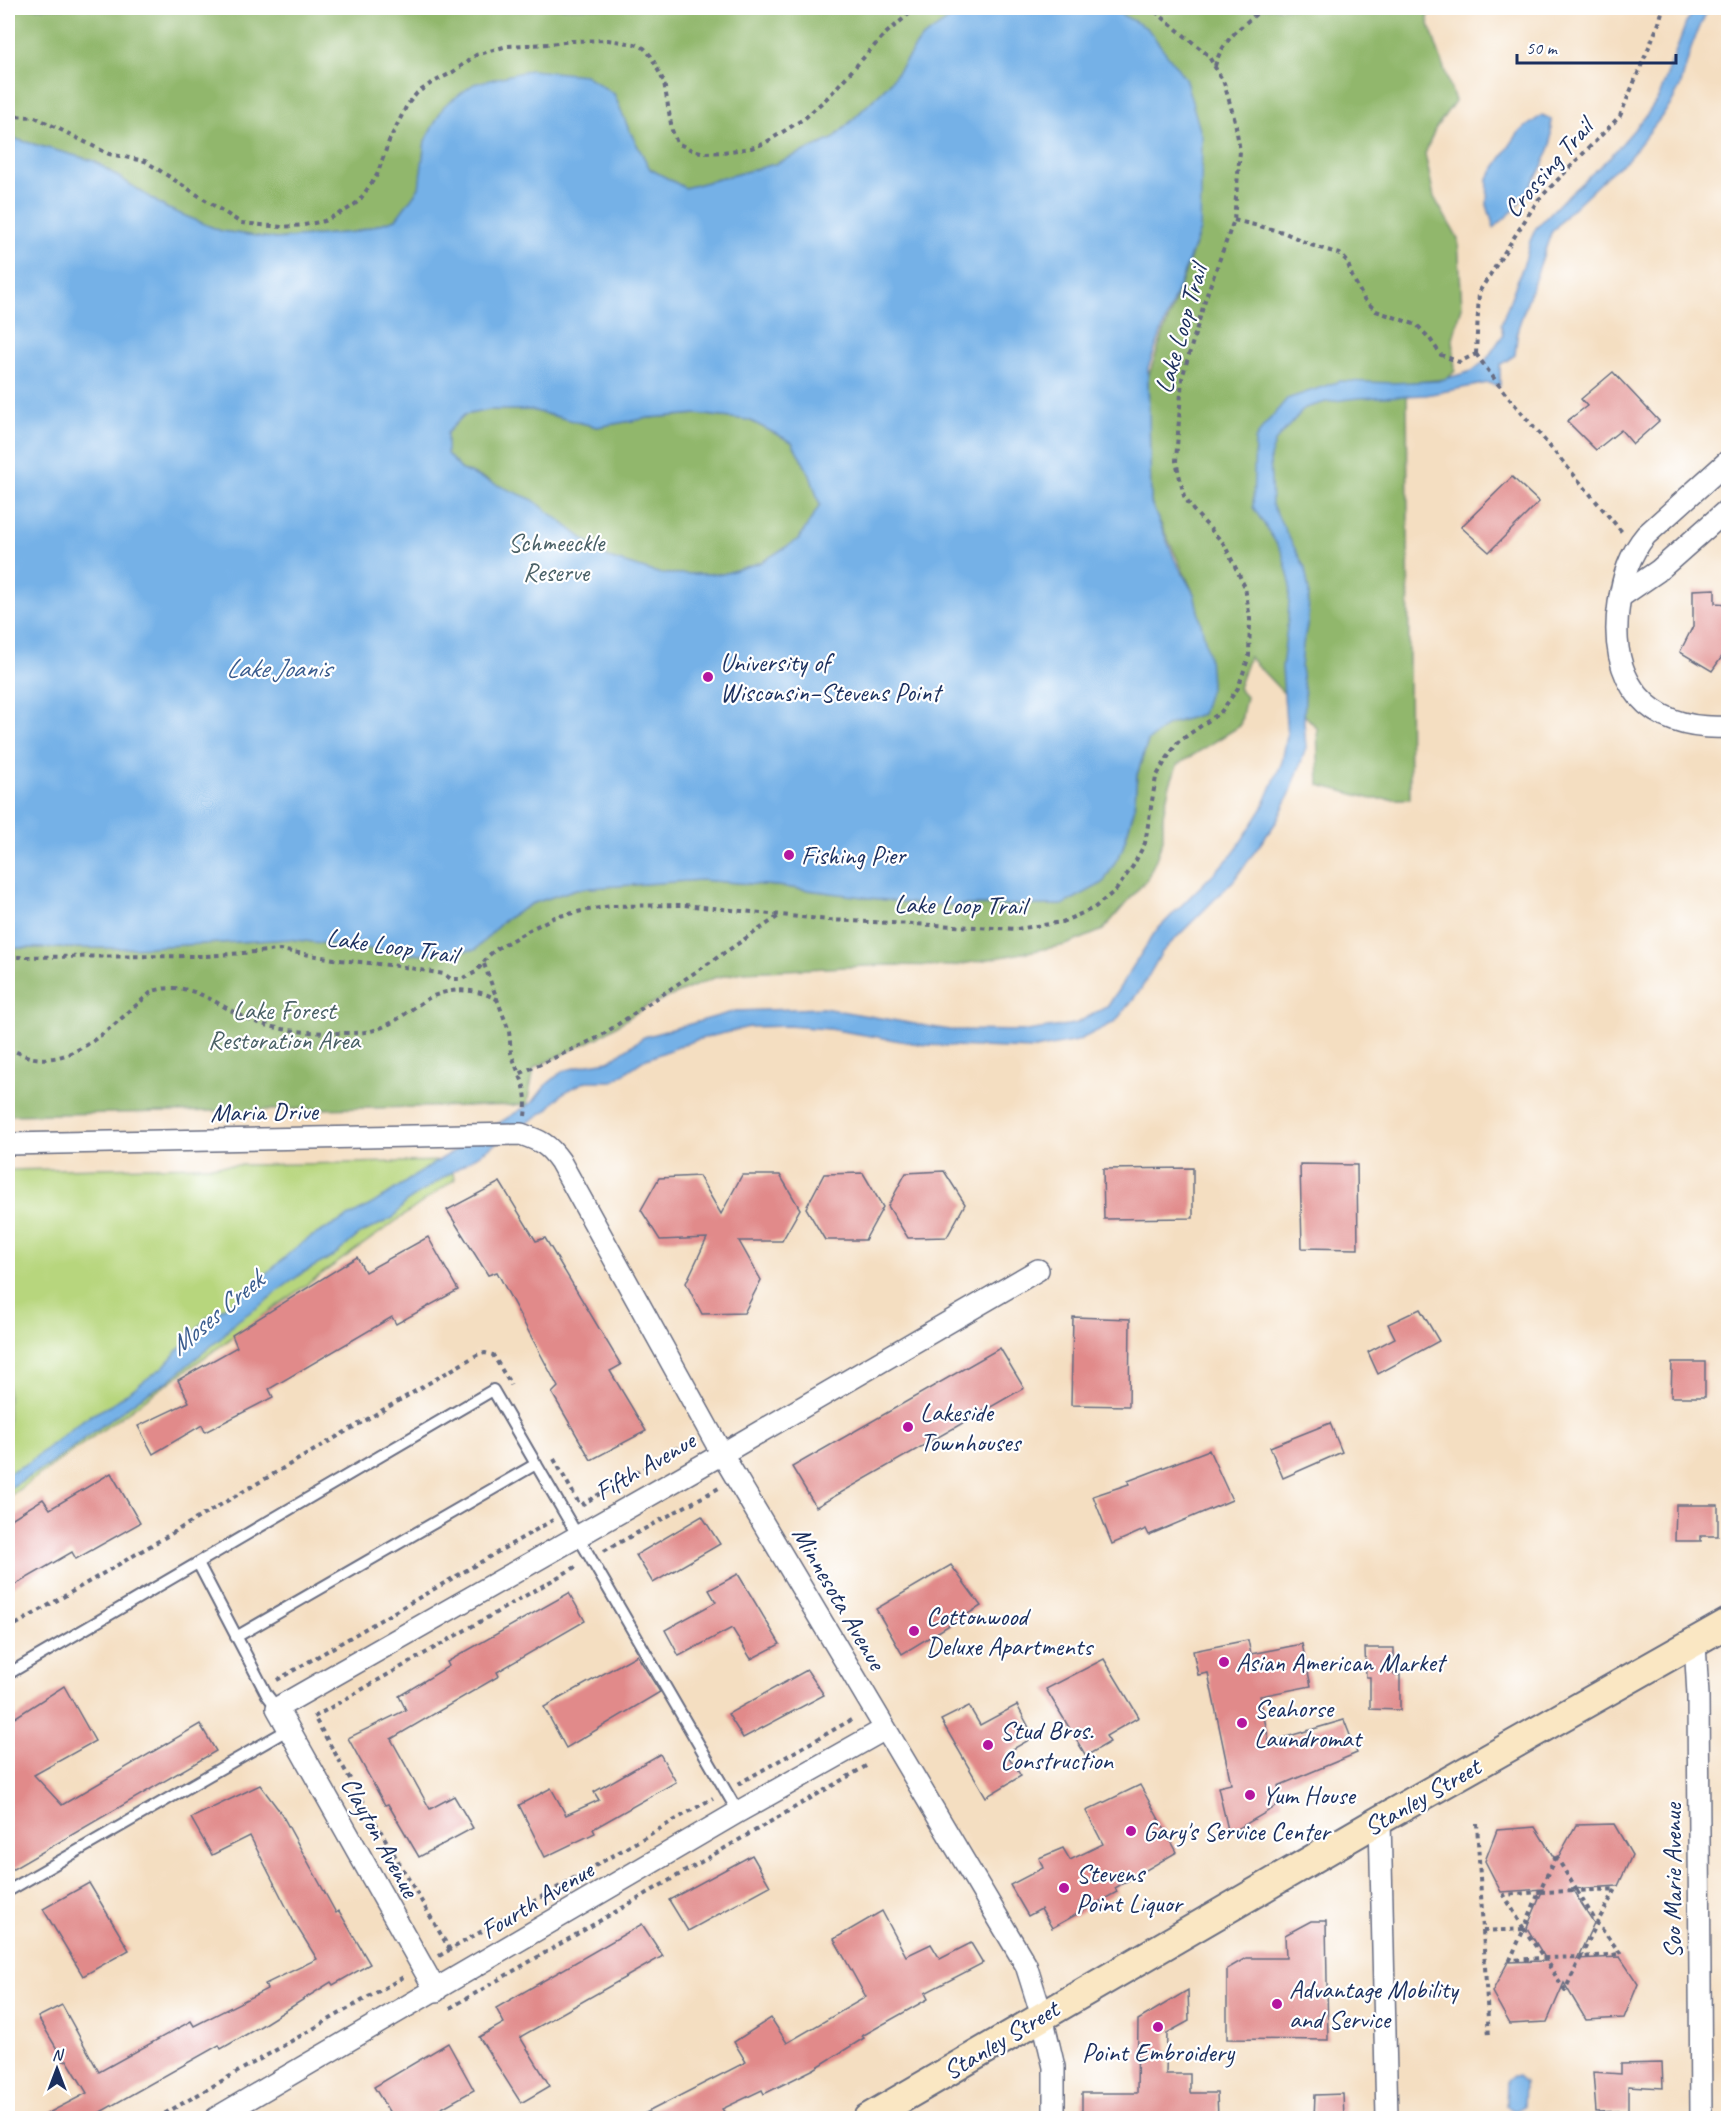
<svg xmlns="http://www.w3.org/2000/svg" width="1736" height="2126" viewBox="0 0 1736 2126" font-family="Caveat,sans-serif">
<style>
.green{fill:#b7d67d;stroke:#69826e;stroke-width:1.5}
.forest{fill:#91b76c;stroke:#567365;stroke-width:1.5}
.water{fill:#75b1e7;stroke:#4870a2;stroke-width:1.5;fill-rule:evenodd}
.building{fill:#e18a8a}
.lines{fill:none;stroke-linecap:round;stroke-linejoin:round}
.lane-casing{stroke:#676c81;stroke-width:14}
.street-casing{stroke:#676c81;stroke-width:24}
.secondary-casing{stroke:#676c81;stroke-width:32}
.path{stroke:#676c81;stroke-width:4;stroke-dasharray:4.5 4.5;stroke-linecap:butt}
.lane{stroke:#fff;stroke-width:10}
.street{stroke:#fff;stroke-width:21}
.secondary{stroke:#fae7c3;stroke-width:28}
.poi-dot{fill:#b5179e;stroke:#fff;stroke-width:2}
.labels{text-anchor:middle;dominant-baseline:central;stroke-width:4.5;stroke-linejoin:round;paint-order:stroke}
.street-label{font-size:26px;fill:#1b2f5e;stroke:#fff}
.park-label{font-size:26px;fill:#4a6167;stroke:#fff}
.poi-label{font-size:26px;fill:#1b2f5e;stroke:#fff;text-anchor:start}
.water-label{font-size:27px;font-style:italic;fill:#3a5c8e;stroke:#fff}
</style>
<rect width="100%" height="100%" fill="#fff"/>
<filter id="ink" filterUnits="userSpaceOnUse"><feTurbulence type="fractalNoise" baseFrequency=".0167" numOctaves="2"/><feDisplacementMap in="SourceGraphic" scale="12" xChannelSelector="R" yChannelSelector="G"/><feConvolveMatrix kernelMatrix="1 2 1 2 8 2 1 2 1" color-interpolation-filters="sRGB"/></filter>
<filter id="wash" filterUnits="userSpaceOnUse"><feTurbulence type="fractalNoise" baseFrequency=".008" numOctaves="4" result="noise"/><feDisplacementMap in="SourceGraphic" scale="24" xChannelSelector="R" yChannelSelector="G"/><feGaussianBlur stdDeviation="1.35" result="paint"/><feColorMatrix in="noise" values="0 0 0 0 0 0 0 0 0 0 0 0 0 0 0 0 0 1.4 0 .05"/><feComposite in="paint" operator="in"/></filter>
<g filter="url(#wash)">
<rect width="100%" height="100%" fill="#f4dec1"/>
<path class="green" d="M448,1161L455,1179L8,1497V1170Z"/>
<g class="forest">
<path d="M8,8H967L921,39L889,84L833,139L775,164L685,188L650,169L629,130L614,94L425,141L420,188L396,219L355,232L276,239L221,231L166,208L94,161L8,137Z"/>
<path d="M1102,8H1429L1428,21L1455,101L1435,129L1425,154L1434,197L1458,239L1462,307L1453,338L1455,371L1447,379L1407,383L1410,799H1372L1319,785L1317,728L1249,657L1238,688L1246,697L1240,726L1177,765L1169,788L1163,815V840L1156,859L1147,879L1103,930L1066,945L952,966L887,965L743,972L714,978L645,1007L599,1037L534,1068L527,1105L8,1115V948H129L289,939L412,954L475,950L503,921L531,904L576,889L700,880L777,886L925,905H1062L1103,883L1122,850L1134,810L1137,775L1148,741L1167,725L1202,714L1194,594L1151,503L1148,377L1198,236Z"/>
<path d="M489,410H531L597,427L648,418L697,414L749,420L792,442L810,475L820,505L799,539L762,562L723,574H661L608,558L576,533L488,480L462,470L446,454V433L464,415Z"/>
</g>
<g class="water">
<path d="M967,8H1109L1147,28L1185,78L1202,137L1200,230L1148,368V377L1151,503L1175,560L1194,594L1209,657L1211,685L1202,714L1167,725L1148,741L1137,775L1134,810L1122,850L1103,883L1062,905H925L777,886L700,880L576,889L531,904L503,921L475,950L412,954L289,939L129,948H8V137L94,161L166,208L221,231L276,239L355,232L396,219L419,188L425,141L444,106L474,84L530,70L585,75L614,94L629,130L650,169L685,188L775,164L833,139L889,84L921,39ZM489,410H531L597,427L648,418L697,414L749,420L792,442L810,475L820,505L799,539L762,562L723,574H661L608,558L533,500L462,470L447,454V433L464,415Z"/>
<path d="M1696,8H1711L1706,13L1692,45L1680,87L1669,107L1628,159L1609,174L1567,214L1551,233L1518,328L1515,355L1500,365V386L1488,383L1426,395L1358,398L1326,402L1305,408L1276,440L1270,457L1272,505L1305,568L1309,591L1308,621L1303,644L1301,668L1305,695L1304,722L1306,748L1291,791L1277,821L1234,880L1162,952L1141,989L1115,1022L1077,1041L1035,1049L925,1045L829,1029L788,1026L749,1027L696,1040L644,1060L613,1081H586L563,1093L547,1110L406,1202L393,1218L360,1234L334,1256L304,1272L279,1290L264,1303L234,1323L221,1338L167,1382L140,1398L50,1464L8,1489V1473L28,1463L84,1419L111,1405L163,1367L207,1318L241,1297L294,1249L311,1237L374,1203L430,1166L533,1102L546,1085L563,1071L590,1064L609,1061L644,1037L736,1011L823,1008L949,1030L1027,1031L1075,1024L1108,1006L1155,932L1233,854L1262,809L1282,762L1287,736L1282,668L1288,619L1290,582L1282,552L1253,507L1255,440L1263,427L1287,399L1340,381L1392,383L1438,381L1472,371L1486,360L1503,335L1501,324L1526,258L1530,241L1536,228L1564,199L1610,157L1646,116L1659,97L1686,23Z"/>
<path d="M1542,115L1551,119V145L1540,171L1515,209L1494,228L1487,205L1488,178L1519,132Z"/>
<path d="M1513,2076H1518L1525,2082L1524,2106L1515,2111L1506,2106L1507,2081Z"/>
</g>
<g id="blocks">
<g class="building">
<path d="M1613,372L1659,421L1633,444L1621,430L1596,450L1567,421L1587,406L1581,399Z"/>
<path d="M1512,477L1539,502L1489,552L1461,527Z"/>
<path d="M1715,589V603L1728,604V633H1727L1726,651L1712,671L1680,652L1693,626V590Z"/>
<path d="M1300,1164L1357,1165L1358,1249L1302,1248Z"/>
<path d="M1193,1168V1218L1104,1219L1103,1169Z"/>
<path d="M944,1171L965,1204L947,1237L908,1238L888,1206L906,1173Z"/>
<path d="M863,1173L883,1207L865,1240H825L806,1208L824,1174Z"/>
<path d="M742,1175H780L800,1209L782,1241H739L761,1280L744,1313L702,1314L686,1283L707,1238L660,1240L641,1210L659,1178L699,1176L721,1214Z"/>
<path d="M500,1182L536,1241L545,1238L621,1365L610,1371L646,1431L591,1460L552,1393L558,1387L497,1272L488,1275L447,1210Z"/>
<path d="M428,1237L458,1290L396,1324L392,1317L269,1389L273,1397L205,1432L202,1425L153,1454L138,1426L189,1402L178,1380L237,1347L232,1335L357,1257L365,1272Z"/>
<path d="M1420,1309L1439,1341L1378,1374L1368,1352L1395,1338L1388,1324Z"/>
<path d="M1073,1317L1130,1319L1129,1406L1071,1405Z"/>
<path d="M1000,1348L1024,1388L816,1507L792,1467Z"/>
<path d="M1672,1362H1705V1397H1671Z"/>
<path d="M1330,1423L1342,1452L1283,1478L1270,1447Z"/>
<path d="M1209,1450L1232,1500L1149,1535L1146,1529L1112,1544L1093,1496L1129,1484L1128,1481Z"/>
<path d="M111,1473L140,1523L76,1559L72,1552L8,1589V1521L43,1499L50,1509Z"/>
<path d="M1676,1505H1718V1536H1701V1541H1675Z"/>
<path d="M702,1516L720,1544L653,1583L636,1555Z"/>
<path d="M951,1565L981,1606L902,1654L876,1609Z"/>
<path d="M738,1574L780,1644L751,1659L732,1628L679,1656L665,1630L716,1602L709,1590Z"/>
<path d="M569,1593L585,1621L497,1672L499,1676L391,1739L430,1809L454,1796L473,1828L419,1857L388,1804L385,1805L348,1738L406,1710L399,1696L449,1666L447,1662Z"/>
<path d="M1248,1640L1251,1654L1302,1644L1311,1686L1260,1696L1269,1742L1344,1720L1357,1753L1278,1786L1282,1803L1229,1834L1218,1787L1231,1784L1208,1673L1198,1675L1193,1651Z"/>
<path d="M1365,1648H1394V1675H1400V1710L1370,1709V1677H1366Z"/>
<path d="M637,1655L660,1692L566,1748L544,1707Z"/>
<path d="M1104,1659L1139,1717L1106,1736L1110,1742L1086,1756L1046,1689Z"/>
<path d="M807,1670L824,1695L743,1738L728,1714Z"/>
<path d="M64,1686L95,1741L34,1775L62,1805L200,1724L216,1751L8,1872V1722Z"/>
<path d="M1017,1705L1034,1737L1006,1753L1021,1776L986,1797L941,1720L969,1706L980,1725Z"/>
<path d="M660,1754L676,1782L593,1829L595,1833L545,1857L519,1805L551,1788L566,1815L599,1800L594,1792Z"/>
<path d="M260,1785L281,1813L336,1913L339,1911L370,1964L333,1985L331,1982L261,2026L221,2049L219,2045L90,2118H39L87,2093L67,2060L64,2061L38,2017L62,2005L99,2072L191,2021L194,2026L267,1989L265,1984L317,1959L294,1922L250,1836L212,1855L191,1818Z"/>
<path d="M1140,1785L1177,1852L1115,1888L1117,1892L1052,1928L1041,1909L1028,1916L1010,1885L1043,1868L1039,1858L1063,1848L1070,1860L1103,1844L1086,1811Z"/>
<path d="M1614,1824L1632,1855L1618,1886L1572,1889L1594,1923L1577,1959L1620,1957L1638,1984L1624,2018L1586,2020L1564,1983L1547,2022L1510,2024L1492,1992L1508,1962L1547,1961L1527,1928L1543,1889L1501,1892L1485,1861L1497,1830L1535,1827L1556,1861L1576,1825Z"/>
<path d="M752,1855L770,1886L688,1931L669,1900Z"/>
<path d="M89,1883L129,1950L83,1976L43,1909Z"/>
<path d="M882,1911L906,1956L931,1944L940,1959L971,1943L983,1963L925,1993L928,1999L862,2036L864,2038L814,2069L764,2094L762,2090L722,2109L729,2118H636L746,2062L734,2042L771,2018L787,2043L866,1997L834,1939Z"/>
<path d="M1311,1921H1326L1328,2040L1227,2039V1969L1246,1958H1286L1285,1935Z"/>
<path d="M642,1924L663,1956L520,2037L550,2086L521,2103L479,2037L504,2023L496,2008Z"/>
<path d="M1188,1990L1189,2021L1167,2033L1166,2074H1190V2093H1217L1218,2118H1082V2093H1137L1138,2020Z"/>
<path d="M448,2043L474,2090L424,2118H393L374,2087Z"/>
<path d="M1662,2063L1663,2088L1628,2086V2111L1596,2112L1593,2072L1621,2074V2064Z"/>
<path d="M1343,2094L1344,2118H1314L1315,2095Z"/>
</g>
</g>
</g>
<g filter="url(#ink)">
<use href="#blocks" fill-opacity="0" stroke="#676c81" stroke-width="1.5"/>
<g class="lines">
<defs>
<g id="lane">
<path d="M198,1563L267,1695L277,1708"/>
<path d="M236,1637L536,1464"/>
<path d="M8,1674L493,1390L738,1812"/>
<path d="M8,1891L289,1729"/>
</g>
<g id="street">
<path d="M1728,461L1646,535C1629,555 1623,577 1619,603C1607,681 1647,732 1728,727"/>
<path d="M1620,597L1658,571L1728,509"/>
<path d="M8,1144L521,1134C541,1141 548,1144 560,1161L722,1454L1026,1965L1042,2016L1054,2067V2118"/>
<path d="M1695,1643L1698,1695L1701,2118"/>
<path d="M1380,1820L1387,2118"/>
<path d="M436,1991L277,1708L722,1454L1038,1270"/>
<path d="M216,2118L738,1812L885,1729"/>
</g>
<path id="secondary" d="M868,2118L1380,1820L1728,1623"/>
</defs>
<use href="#lane" class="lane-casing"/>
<use href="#street" class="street-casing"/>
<use href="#secondary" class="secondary-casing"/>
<g class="path">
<path d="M1215,66C1222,39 1244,25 1263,8"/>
<path d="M8,116L35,117L109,154L145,161L241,223L282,227L304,225L324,221L348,209L359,201L377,175L389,141L407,105L417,93L430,84L453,72L476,55L507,46L550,44L572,41L608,40L635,44L644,48L651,56L664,82L672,130L677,143L692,150L706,153L723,152L751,148L765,143L805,118L829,96L884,35L916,8"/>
<path d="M1234,220L1283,232L1311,245L1340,254L1347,261L1352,276L1364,299L1376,311L1417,325L1430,339L1441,355L1459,362L1476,354"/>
<path d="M1476,354L1479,292L1538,200L1620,116L1659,23L1663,8"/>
<path d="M1476,354L1504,392L1622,532"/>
<path d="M8,957L206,956L280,950L340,960L398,966L444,974L451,979H462L476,972L489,955L498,948L533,928L555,917L582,911L611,906L684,905L829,920L1017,929L1062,922L1094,908L1116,890L1133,866L1145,843L1156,777L1166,760L1178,742L1221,712L1238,688L1249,656L1250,619L1245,587L1224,544L1193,510L1184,496L1176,461L1182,378L1206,297L1234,220L1240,151L1235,121L1224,83L1208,55L1151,8"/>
<path d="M484,964L509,1031L511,1053L519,1074"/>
<path d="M8,1048C15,1051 22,1055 29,1057C77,1069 120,1017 153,991C195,978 221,1011 259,1023C283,1031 311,1033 336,1033C349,1033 364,1034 377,1029C394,1024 408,1011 424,1001C446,987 475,987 498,1000"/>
<path d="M525,1116C527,1101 526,1087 519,1074L599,1037L779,916"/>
<path d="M554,1459L580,1505"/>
<path d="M581,1505L691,1440"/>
<path d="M604,1551L719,1488"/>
<path d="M8,1629L477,1355L485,1353L493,1355L511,1385"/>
<path d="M277,1680L553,1520"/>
<path d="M738,1784L851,1720"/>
<path d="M1477,1823L1489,2038"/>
<path d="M1556,1856L1577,1891L1616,1889L1597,1923L1621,1954L1581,1957L1565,1990L1544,1958L1510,1960L1524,1929L1504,1895L1539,1892Z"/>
<path d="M1577,1891L1597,1923L1581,1957L1544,1958L1524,1929L1539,1892Z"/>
<path d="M1483,1931L1524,1929"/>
<path d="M450,1950L314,1717L579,1565"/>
<path d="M439,1956L713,1798"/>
<path d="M450,2008L866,1766"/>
<path d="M157,2118L407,1975"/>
</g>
<use href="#lane" class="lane"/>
<use href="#street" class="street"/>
<use href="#secondary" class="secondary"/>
</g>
</g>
<g class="poi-dot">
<circle cx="708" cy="677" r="6"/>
<circle cx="789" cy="855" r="6"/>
<circle cx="908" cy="1427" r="6"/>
<circle cx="914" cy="1631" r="6"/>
<circle cx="1224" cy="1662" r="6"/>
<circle cx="1242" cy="1723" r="6"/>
<circle cx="988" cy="1745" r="6"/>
<circle cx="1250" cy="1795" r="6"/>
<circle cx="1131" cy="1831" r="6"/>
<circle cx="1064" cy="1888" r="6"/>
<circle cx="1277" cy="2004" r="6"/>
<circle cx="1158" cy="2027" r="6"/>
</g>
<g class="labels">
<g class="street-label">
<text transform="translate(1548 168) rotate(-49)">Crossing Trail</text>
<text transform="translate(1181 329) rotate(-74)">Lake Loop Trail</text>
<text transform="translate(960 905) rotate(1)">Lake Loop Trail</text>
<text transform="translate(392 946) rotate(8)">Lake Loop Trail</text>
<text transform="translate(264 1112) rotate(-1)">Maria Drive</text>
<text transform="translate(645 1466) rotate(-30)">Fifth Avenue</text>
<text transform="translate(839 1598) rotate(60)">Minnesota Avenue</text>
<text transform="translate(1422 1797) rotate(-30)">Stanley Street</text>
<text transform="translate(380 1837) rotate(61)">Clayton Avenue</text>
<text transform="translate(1672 1881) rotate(-90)">Soo Marie Avenue</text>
<text transform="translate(537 1900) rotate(-31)">Fourth Avenue</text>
<text transform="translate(1001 2040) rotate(-31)">Stanley Street</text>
</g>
<g class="park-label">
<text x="556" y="542">Schmeeckle<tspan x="556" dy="30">Reserve</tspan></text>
<text x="284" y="1010">Lake Forest<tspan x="284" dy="30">Restoration Area</tspan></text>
</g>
<g class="poi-label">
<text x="720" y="662">University of<tspan x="720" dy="30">Wisconsin–Stevens Point</tspan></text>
<text x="801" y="855">Fishing Pier</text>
<text x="920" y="1412">Lakeside<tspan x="920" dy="30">Townhouses</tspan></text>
<text x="926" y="1616">Cottonwood<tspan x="926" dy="30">Deluxe Apartments</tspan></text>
<text x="1236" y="1662">Asian American Market</text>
<text x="1254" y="1708">Seahorse<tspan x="1254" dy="30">Laundromat</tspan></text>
<text x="1000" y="1730">Stud Bros.<tspan x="1000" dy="30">Construction</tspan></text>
<text x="1262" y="1795">Yum House</text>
<text x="1143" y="1831">Gary's Service Center</text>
<text x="1076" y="1873">Stevens<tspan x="1076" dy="30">Point Liquor</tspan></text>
<text x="1289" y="1989">Advantage Mobility<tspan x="1289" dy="30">and Service</tspan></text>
<text x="1158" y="2052" text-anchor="middle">Point Embroidery</text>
</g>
<g class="water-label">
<text x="278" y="668">Lake Joanis</text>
<text transform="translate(216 1313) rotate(-40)">Moses Creek</text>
</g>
</g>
<rect width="1736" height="2126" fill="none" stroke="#fff" stroke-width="30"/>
<g transform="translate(57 2069)" stroke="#ffffff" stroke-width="4.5" paint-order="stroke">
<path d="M0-4.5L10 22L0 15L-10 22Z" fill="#1b2f5e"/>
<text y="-9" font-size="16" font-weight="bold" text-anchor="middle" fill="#1b2f5e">N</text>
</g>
<path d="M1517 54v9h159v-9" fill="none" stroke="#1b2f5e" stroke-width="3"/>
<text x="1526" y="54" font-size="18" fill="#1b2f5e" stroke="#ffffff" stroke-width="4.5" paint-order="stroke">50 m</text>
</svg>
